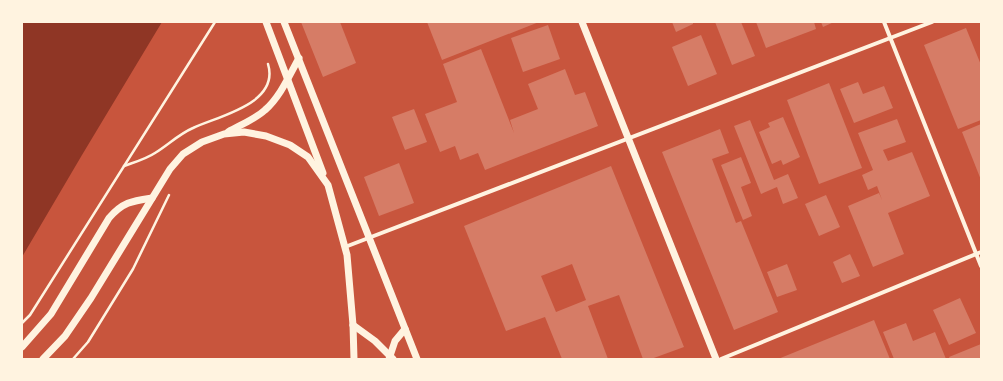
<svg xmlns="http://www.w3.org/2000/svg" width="1003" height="381" viewBox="0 0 1003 381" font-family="Montserrat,sans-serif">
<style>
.water{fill:#8f3625}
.building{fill:#d67c66;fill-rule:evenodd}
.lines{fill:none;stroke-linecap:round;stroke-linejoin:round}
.path{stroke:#fff3e0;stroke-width:2.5}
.minor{stroke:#fff3e0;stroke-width:4}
.tertiary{stroke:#fff3e0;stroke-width:7}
</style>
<rect width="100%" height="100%" fill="#c8553d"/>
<path class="water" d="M22,22H162L82,155L22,257Z"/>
<g class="building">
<path d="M301,22H340L356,63L323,77Z"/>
<path d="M427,22H539L442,60Z"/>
<path d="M672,22H693V24L676,32Z"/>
<path d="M715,22H741L755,56L732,65Z"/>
<path d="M756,22H814L816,29L766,48Z"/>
<path d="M821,22H834L823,27Z"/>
<path d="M548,25L560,59L523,72L511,38Z"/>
<path d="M966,28L981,65V120L958,129L924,45Z"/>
<path d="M701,35L717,74L688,86L672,47Z"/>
<path d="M481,49L514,133L510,120L538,109L528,84L565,69L575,95L585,92L598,126L485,170L478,153L460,160L455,146L440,152L425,114L457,102L443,64Z"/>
<path d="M858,82L863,94L884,86L893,108L854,123L840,89Z"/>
<path d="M829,83L862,168L819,184L787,100Z"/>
<path d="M414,109L427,142L405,150L392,117Z"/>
<path d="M783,117L800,157L783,165L781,160L772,164L759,132L770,127L768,123Z"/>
<path d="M897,119L906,142L883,150L888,161L912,152L930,196L888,213L904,254L873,267L848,206L879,193L882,200L877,186L868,190L862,175L873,170L858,133Z"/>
<path d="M750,120L774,180L788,174L798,198L783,204L777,187L761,194L734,126Z"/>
<path d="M981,124V180L962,132Z"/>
<path d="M720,129L729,153L712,159L736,223L741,221L778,312L734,330L662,152Z"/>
<path d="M741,157L751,183L741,187L752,216L743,220L721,165Z"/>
<path d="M399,163L414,203L379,216L364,177Z"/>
<path d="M611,166L684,347L651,359H643L619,295L588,306L608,359H562L545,317L506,331L464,226ZM572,264L586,300L556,312L541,276Z"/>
<path d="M826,195L840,227L819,236L805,204Z"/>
<path d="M850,254L860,276L842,283L833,262Z"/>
<path d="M787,264L797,290L777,297L767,272Z"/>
<path d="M960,298L976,333L949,345L933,310Z"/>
<path d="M874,320L890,359H778Z"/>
<path d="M906,323L913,341L935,332L946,359H894L883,332Z"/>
<path d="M981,344V359H950L949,357Z"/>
</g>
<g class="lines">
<g class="path">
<path d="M124,166C135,162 146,159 155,153C168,145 179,134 193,128C218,116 280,104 268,64"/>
<path d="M22,323L30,315L215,22"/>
<path d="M73,359L88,342L133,269L169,195"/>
</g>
<g class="minor">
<path d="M884,22L981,266"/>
<path d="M345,247L932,22"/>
<path d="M721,359L981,252"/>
</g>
<g class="tertiary">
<path d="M266,22L323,173"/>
<path d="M284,22L417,359"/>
<path d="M582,22L716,359"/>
<path d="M228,132C240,125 254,120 265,110C280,97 289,76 299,58"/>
<path d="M353,325L375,341L393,359"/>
<path d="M22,347L51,314L109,218C123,202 132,201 152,198"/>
<path d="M43,359L65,336L91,298L170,169L183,154L202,142L224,134L244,132L266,136L290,145L308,157L328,185L347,255L353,325L354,359"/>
<path d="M389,359L395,341L405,329"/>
</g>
</g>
<rect width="1003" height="381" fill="none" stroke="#fff3e0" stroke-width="46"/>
</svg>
